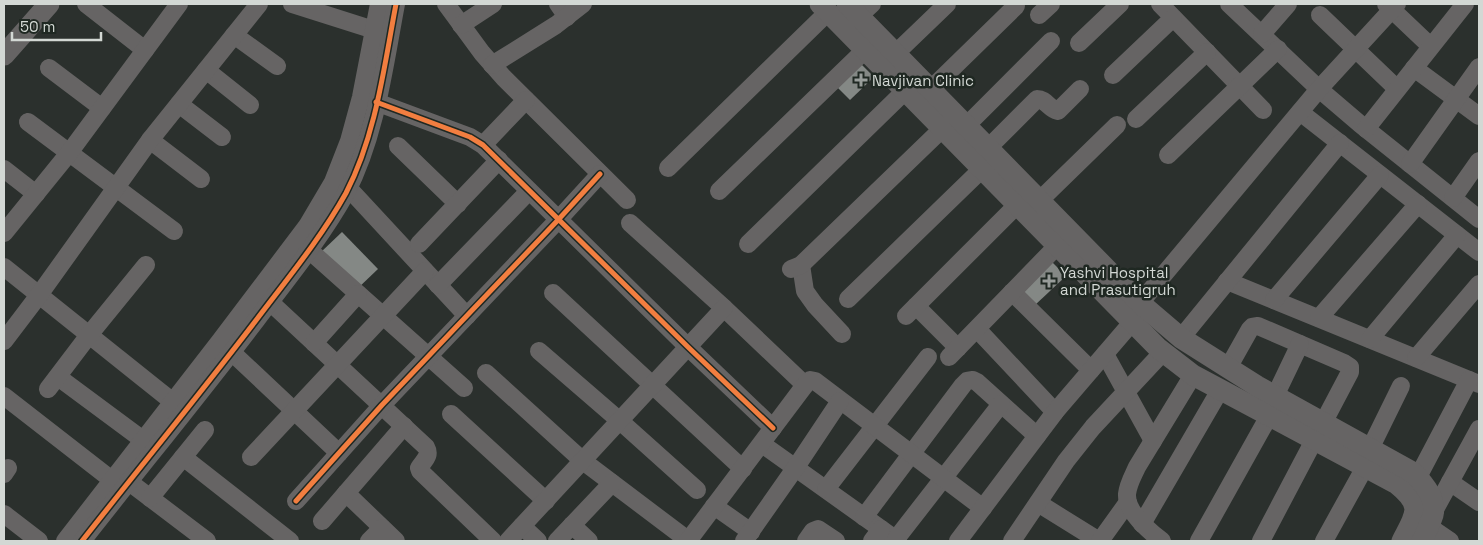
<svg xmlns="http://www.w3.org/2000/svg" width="1483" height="545" viewBox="0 0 1483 545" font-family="'Space Grotesk',sans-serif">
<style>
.building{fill:#848885}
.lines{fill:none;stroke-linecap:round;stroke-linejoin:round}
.minor{stroke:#666464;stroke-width:18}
.major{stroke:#666464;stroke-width:21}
.cycleway-casing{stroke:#1f2822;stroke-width:8}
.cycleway{stroke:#f27e40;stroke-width:5}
.poi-dot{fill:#989d9a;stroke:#1f2822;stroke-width:2}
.labels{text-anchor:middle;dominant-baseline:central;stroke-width:5;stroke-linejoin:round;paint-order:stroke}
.poi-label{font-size:15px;fill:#d3d8d4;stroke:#1f2822;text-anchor:start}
</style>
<rect width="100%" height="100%" fill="#2b302d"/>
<g class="building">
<path d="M860,63L874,77L850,100L836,86Z"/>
<path d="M342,232L378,269L356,290L320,253Z"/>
<path d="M1051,261L1066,276L1034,306L1020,291Z"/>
</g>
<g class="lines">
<g class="minor">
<path d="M86,4L145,50"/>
<path d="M292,4L374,30"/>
<path d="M446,4L482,53L504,78L627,200"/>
<path d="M558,4L567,17"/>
<path d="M1160,4L1263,110"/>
<path d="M1229,4L1319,89L1360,124L1479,219"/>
<path d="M1386,4L1425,41"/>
<path d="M1039,15L1051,4"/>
<path d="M1320,15L1392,84"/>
<path d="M859,16L872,4"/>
<path d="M461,25L493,4"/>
<path d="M1262,34L1288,4"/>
<path d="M234,35L277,66"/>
<path d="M1079,43L1120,4"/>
<path d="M896,53L947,4"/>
<path d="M492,65L556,25L583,4"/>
<path d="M49,68L102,108"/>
<path d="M1414,68L1479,116"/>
<path d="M206,70L250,105"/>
<path d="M1113,75L1173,18"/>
<path d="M931,89L1016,6"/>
<path d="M376,102L470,137L483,145L688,347L773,428"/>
<path d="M179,104L222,137"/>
<path d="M1300,112L1479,252"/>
<path d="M1136,119L1207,52"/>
<path d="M28,122L174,231"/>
<path d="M967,125L1051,41"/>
<path d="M1366,129L1465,4"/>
<path d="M150,140L201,179"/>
<path d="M483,145L526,100"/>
<path d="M398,146L458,204"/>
<path d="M989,147L1037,99C1046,99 1049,109 1058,111L1080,89"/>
<path d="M1168,155L1278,49"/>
<path d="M1410,164L1479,67"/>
<path d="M668,168L828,12"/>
<path d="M4,169L36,194"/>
<path d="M341,180L467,316"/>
<path d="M719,191L865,50"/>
<path d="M1453,198L1479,161"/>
<path d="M1040,200L1117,125"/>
<path d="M630,223L724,308L805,385"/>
<path d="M4,233L69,153L179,4"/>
<path d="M419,244L499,160"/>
<path d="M748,244L905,91"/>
<path d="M309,250L464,388"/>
<path d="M801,265L805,291L815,305L842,334"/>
<path d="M4,267L173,402"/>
<path d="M791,269L801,265L942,129"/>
<path d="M1227,281L1479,384"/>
<path d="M438,285L529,191"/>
<path d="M1012,292L1091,370"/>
<path d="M553,293L743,469"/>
<path d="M848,299L982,169"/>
<path d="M1274,300L1380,175"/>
<path d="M270,302L426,447C431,456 424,460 419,468L420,471L493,541"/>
<path d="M1140,303L1319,89L1397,4"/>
<path d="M916,306L958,348"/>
<path d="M906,316L1017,205"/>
<path d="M1319,318L1418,204"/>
<path d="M977,329L1055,412"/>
<path d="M1181,338L1340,143"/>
<path d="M1370,339L1457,235"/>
<path d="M4,341L39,295L150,140L259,4"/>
<path d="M314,343L358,294"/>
<path d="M223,344L339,453"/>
<path d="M539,351L620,421L697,490"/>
<path d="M1105,354L1153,441"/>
<path d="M949,357L1057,246"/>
<path d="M1416,358L1479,284"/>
<path d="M1228,368L1250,329L1252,327L1258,326L1344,363L1350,367V372L1261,541"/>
<path d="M486,373L583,461L689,541"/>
<path d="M58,377L143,440"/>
<path d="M48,389L89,335L146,265"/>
<path d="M4,396L112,480"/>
<path d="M1275,396L1300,344"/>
<path d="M451,414L546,501"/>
<path d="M762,444L898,541"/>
<path d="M1370,449L1401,386"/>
<path d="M183,457L290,541"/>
<path d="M251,457L425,271"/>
<path d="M4,474L8,468"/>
<path d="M120,475L207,541"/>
<path d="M1450,482L1479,502"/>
<path d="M1408,483L1418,477L1469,380"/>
<path d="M826,489L928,357"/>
<path d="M346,493L396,541"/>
<path d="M150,498L205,430"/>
<path d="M296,501L382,405L558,220L600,174"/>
<path d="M1038,503L1099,541"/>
<path d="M714,506L751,532"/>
<path d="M1433,513L1479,429"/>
<path d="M4,514L39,541"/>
<path d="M864,517L963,385L967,381L973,380L977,382L1037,436"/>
<path d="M322,521L404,426"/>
<path d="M1142,524L1220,390"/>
<path d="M572,525L589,541"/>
<path d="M522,526L538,541"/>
<path d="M1428,526L1450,541"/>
<path d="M896,539L1001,404"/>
<path d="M65,541L220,341L307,226L333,182L349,141L361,97L379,4"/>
<path d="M82,541C140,467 200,394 257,319C288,278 321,238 346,193C376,135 384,67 396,4"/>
<path d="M369,541L382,528"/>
<path d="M508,541L724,308"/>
<path d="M557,541L612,483"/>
<path d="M688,541L805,385L810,380L815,381L983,508"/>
<path d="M744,541L796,467L840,401"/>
<path d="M806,541L813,531L818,529L836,541"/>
<path d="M872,541L881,529"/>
<path d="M958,541L1055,412L1140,313"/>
<path d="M1012,541L1066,461L1093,427L1163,352"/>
<path d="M1100,541L1128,502"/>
<path d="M1162,541C1149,531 1126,512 1127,494C1128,484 1133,476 1137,467L1193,375"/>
<path d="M1199,541L1269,416"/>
<path d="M1324,541L1365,467"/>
</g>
<g class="major">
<path d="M820,4L1158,348L1193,375L1397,484C1424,506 1416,514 1402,541"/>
<path d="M847,4L1140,303L1181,338L1257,386L1414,473C1424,484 1437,499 1433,515C1430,524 1426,533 1422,541"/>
<path d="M4,55L49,4"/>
</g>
<defs>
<g id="cycleway">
<path d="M376,102L470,137L483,145L688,347L773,428"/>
<path d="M296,501L382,405L558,220L600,174"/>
<path d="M82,541C140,467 200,394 257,319C288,278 321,238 346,193C376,135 384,67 396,4"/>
</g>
</defs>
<use href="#cycleway" class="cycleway-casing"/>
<use href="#cycleway" class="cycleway"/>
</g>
<g class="poi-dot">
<path d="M858.5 72.5h5v5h5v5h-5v5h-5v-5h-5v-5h5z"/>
<path d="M1046.5 273.5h5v5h5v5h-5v5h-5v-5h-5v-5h5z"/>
</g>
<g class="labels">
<g class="poi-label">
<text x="872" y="80">Navjivan Clinic</text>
<text x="1060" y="272">Yashvi Hospital<tspan x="1060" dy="17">and Prasutigruh</tspan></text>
</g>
</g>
<rect width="1483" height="545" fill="none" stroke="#d3d8d4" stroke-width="10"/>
<path d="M12 32v8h89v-8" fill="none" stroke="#d3d8d4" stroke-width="2.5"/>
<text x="20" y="32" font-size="15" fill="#d3d8d4" stroke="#1f2822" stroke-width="4" paint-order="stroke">50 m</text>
</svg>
